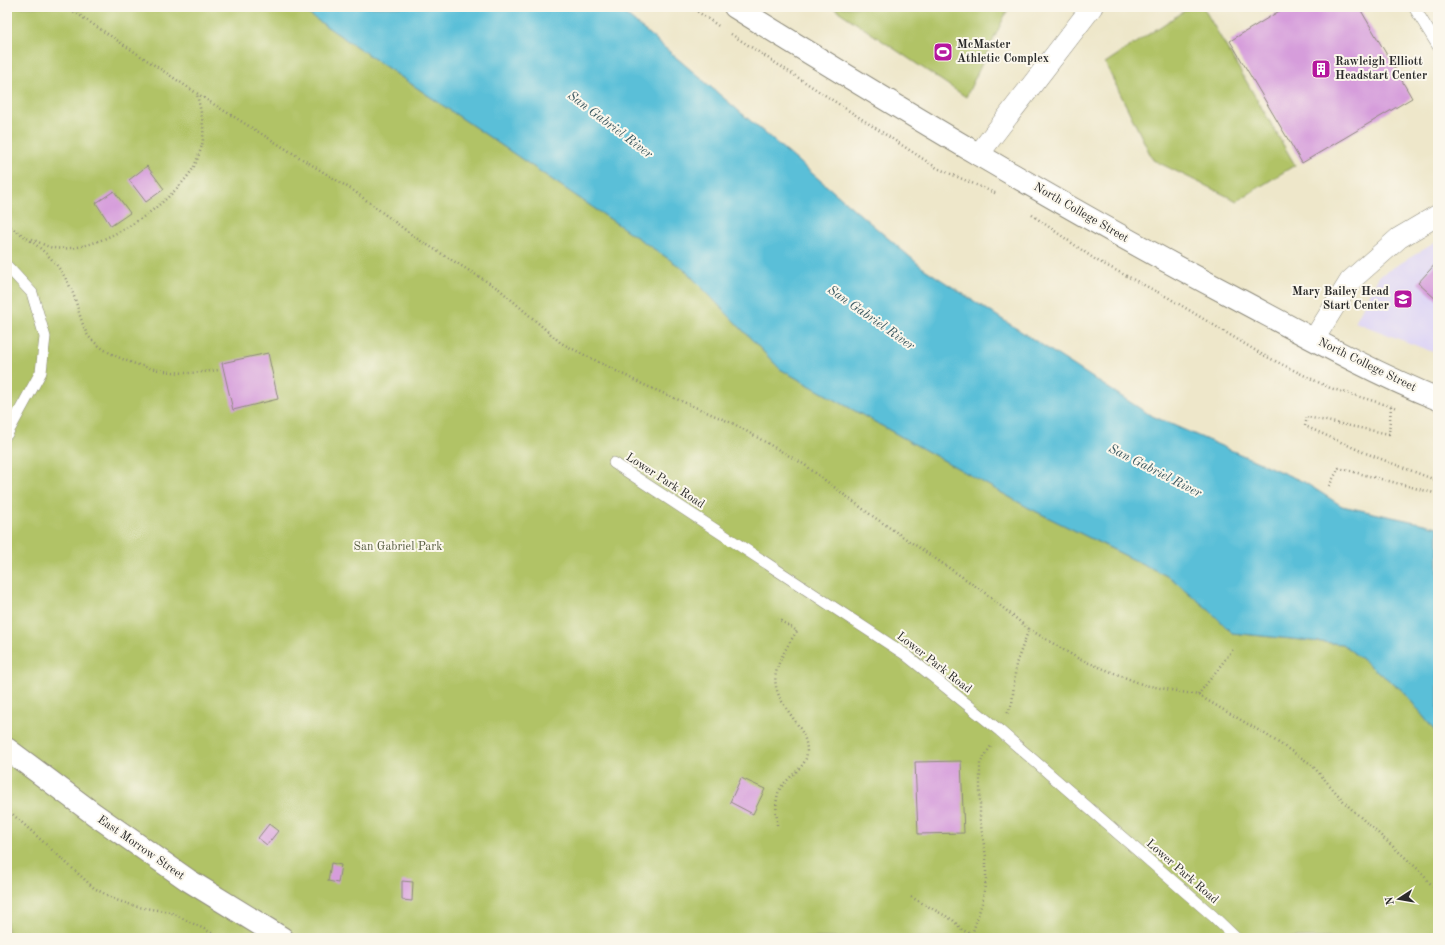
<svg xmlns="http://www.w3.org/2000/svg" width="1445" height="945" viewBox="0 0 1445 945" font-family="'Old Standard TT',serif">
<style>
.built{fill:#ded5f5}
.green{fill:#b1c366;stroke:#6e7748}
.water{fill:#5abfd8;stroke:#427582}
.building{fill:#d69ddb}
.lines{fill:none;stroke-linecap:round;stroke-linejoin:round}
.service-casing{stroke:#8c897a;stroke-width:12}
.minor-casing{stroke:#8c897a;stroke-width:22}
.tertiary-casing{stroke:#8c897a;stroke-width:24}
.path{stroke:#8c897a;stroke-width:2.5;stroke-dasharray:1 3;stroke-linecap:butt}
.service{stroke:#fff;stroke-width:11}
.minor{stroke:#fff;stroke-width:21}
.tertiary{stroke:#fff;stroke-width:22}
.labels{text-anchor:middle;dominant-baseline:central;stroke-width:4;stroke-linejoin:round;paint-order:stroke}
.poi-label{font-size:12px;font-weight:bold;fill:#2b2b2b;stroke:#fbf7ec;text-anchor:start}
.street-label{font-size:12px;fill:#2b2b2b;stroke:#fbf7ec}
.park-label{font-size:12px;fill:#53593d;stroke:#fbf7ec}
.water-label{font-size:13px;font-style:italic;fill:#39575f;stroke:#fbf7ec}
</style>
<rect width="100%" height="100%" fill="#fbf7ec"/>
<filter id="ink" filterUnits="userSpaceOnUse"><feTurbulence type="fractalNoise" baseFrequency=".025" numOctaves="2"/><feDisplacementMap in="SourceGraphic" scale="8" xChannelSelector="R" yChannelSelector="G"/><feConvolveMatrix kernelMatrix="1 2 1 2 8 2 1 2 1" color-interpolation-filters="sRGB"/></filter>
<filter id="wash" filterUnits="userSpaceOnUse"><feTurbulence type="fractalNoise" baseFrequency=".012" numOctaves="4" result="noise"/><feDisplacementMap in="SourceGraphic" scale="16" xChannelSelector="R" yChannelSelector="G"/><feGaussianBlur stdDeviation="0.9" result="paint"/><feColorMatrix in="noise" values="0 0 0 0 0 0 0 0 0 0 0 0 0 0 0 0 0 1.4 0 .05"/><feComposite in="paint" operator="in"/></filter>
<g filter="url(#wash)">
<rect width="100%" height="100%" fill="#eee7ca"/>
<path class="built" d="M1438,241V354L1355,322L1379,276Z"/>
<g class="green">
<path d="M7,7H298L685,270L780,369L1029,508L1171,578L1210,611L1232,633L1342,644L1403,691L1438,735V938H7Z"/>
<path d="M832,7H1009L966,97Z"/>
<path d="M1190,7H1203L1295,165L1237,201L1153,160L1105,63Z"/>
</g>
<path class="water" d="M298,7H617L923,268L1150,415L1304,482L1342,506L1438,527V735L1403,691L1342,644L1232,633L1210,611L1171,578L1029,508L780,369L685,270Z"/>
<g id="blocks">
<g class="building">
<path d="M1286,7H1359L1412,98L1302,163L1230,41Z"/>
<path d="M147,166L164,189L146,202L129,180Z"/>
<path d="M114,191L130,213L111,226L96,203Z"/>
<path d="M1438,261V301L1418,283Z"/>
<path d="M268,353L278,399L233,410L222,363Z"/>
<path d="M961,761L964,833L918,834L915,762Z"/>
<path d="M741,778L765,789L753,814L730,802Z"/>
<path d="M269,824L278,831L267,845L258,838Z"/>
<path d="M331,863L341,865L338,883L328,881Z"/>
<path d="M402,881L413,882L412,901L402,900Z"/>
</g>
</g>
</g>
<g filter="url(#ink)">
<use href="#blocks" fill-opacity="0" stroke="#8c897a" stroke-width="1"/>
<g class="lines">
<defs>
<g id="service">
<path d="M1414,7L1438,46"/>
<path d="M7,266L32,293L45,337L41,372L7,434"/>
<path d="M614,463L906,655L1000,731L1213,916L1236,938"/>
</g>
<g id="minor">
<path d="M978,155L1092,7"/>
<path d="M1314,339L1350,281L1399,238L1438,215"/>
</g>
<g id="tertiary">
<path d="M735,7C898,108 1062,207 1232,296C1298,331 1369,371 1438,399"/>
<path d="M7,749L94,814L188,880L282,938"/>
</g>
</defs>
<use href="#service" class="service-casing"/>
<use href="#minor" class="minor-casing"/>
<use href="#tertiary" class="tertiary-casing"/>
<g class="path">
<path d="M67,7L210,102L354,191L416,238L499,289L561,343L642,384L734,424L805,465L871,515L980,589L1029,629L1016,664L1012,704L1007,714"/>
<path d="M691,7L720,27"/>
<path d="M731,34L937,168L997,194"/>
<path d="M1032,215L1096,260L1169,298L1263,355L1330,388L1397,408"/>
<path d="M7,225C39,245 62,262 75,299C78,308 84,333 90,338C112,361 158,373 188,373C198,373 209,371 219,370"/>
<path d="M32,239C39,242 47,247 54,248C100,254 168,206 192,170C196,164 200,152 202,145C206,129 200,109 197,94"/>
<path d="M1391,406L1389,434L1307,417L1305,426L1363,452L1438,481"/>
<path d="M1329,486L1339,468L1438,494"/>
<path d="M1029,629L1079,659L1144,685L1198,695L1265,734L1311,764L1347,805L1420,871L1438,893"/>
<path d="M1198,695L1234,648"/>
<path d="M7,809L94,888L116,900L138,907L170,912L222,938"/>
<path d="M777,825C777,815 775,803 778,794C780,782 803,770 806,758C814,724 766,705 777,669C781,656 789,643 797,631L778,619"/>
<path d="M911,897L953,920L962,930L972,934"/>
<path d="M443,938L456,935L464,938"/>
<path d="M971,938L982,903L986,879V857L980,820V763L991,746"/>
</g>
<use href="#service" class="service"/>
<use href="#minor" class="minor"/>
<use href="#tertiary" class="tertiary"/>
</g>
</g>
<defs>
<symbol id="stadium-square" viewBox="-11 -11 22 22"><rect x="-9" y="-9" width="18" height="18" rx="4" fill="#b5179e" stroke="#fbf7ec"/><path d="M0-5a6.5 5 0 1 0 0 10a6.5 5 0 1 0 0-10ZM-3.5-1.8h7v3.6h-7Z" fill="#fff"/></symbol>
<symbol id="building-square" viewBox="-11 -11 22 22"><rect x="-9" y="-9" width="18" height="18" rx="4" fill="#b5179e" stroke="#fbf7ec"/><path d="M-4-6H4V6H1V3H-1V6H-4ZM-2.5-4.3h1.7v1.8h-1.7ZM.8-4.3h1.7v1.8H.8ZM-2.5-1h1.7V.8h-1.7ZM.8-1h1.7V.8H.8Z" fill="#fff"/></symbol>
<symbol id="school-square" viewBox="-11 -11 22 22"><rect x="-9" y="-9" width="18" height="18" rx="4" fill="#b5179e" stroke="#fbf7ec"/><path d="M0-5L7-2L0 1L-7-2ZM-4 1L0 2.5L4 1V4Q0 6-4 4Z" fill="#fff"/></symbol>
</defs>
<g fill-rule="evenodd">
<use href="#stadium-square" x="932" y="41" width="22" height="22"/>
<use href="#building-square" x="1310" y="58" width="22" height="22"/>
<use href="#school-square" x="1392" y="288" width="22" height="22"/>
</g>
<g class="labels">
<g class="poi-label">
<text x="957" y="45">McMaster<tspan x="957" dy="14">Athletic Complex</tspan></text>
<text x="1335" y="62">Rawleigh Elliott<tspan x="1335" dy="14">Headstart Center</tspan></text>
<text x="1389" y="292" text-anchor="end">Mary Bailey Head<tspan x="1389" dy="14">Start Center</tspan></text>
</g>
<g class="street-label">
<text transform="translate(1081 213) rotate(30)">North College Street</text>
<text transform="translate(1367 365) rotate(26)">North College Street</text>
<text transform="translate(665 481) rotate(33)">Lower Park Road</text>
<text transform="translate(934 663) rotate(38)">Lower Park Road</text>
<text transform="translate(141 848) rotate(35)">East Morrow Street</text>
<text transform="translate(1182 872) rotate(41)">Lower Park Road</text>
</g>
<g class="park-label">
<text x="398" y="547">San Gabriel Park</text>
</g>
<g class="water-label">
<text transform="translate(610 125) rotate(37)">San Gabriel River</text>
<text transform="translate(871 318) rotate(35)">San Gabriel River</text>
<text transform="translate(1155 471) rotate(27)">San Gabriel River</text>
</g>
</g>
<rect width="1445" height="945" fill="none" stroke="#fbf7ec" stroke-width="24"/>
<g transform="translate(1399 899) rotate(258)" stroke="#fbf7ec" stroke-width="3" paint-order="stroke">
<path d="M0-3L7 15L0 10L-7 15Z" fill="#2b2b2b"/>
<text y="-6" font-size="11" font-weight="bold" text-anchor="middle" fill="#2b2b2b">N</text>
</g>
</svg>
